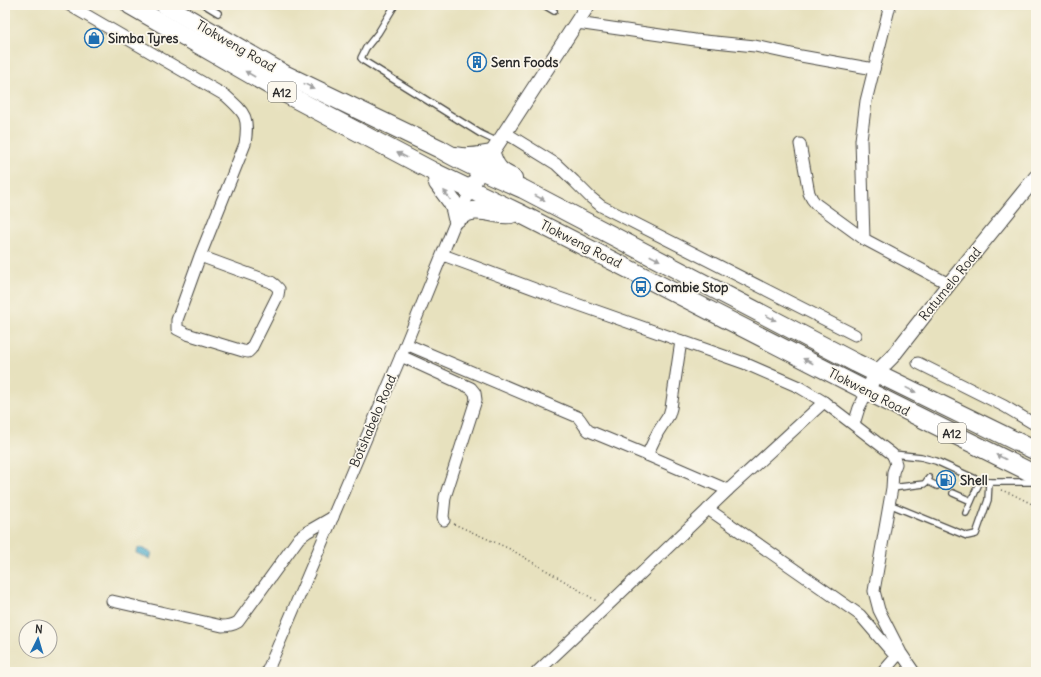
<svg xmlns="http://www.w3.org/2000/svg" width="1041" height="677" viewBox="0 0 1041 677" font-family="Delius,sans-serif">
<style>
.water{fill:#48a8c7;stroke:#3a6a79}
.lines{fill:none;stroke-linecap:round;stroke-linejoin:round}
.service-casing{stroke:#474641;stroke-width:8}
.minor-casing{stroke:#474641;stroke-width:13}
.tertiary-casing{stroke:#474641;stroke-width:16}
.primary-casing{stroke:#474641;stroke-width:20}
.path{stroke:#474641;stroke-width:1.5;stroke-dasharray:1 3;stroke-linecap:butt}
.service{stroke:#fff;stroke-width:5.5}
.minor{stroke:#fff;stroke-width:11}
.tertiary{stroke:#fff;stroke-width:14}
.primary{stroke:#fff;stroke-width:18}
.oneway{fill:#a0a0a0}
.labels{text-anchor:middle;dominant-baseline:central;stroke-width:3.5;stroke-linejoin:round;paint-order:stroke}
.shield{fill:#fbf7ec;stroke:#696865;stroke-width:1}
.shield-label{font-size:12px;font-weight:bold;fill:#2b2b2b}
.poi-label{font-size:13px;font-weight:bold;fill:#2b2b2b;stroke:#fbf7ec;text-anchor:start}
.street-label{font-size:13px;fill:#2b2b2b;stroke:#fbf7ec}
</style>
<rect width="100%" height="100%" fill="#fbf7ec"/>
<filter id="ink" filterUnits="userSpaceOnUse"><feTurbulence type="fractalNoise" baseFrequency=".025" numOctaves="2"/><feDisplacementMap in="SourceGraphic" scale="8" xChannelSelector="R" yChannelSelector="G"/><feConvolveMatrix kernelMatrix="1 2 1 2 8 2 1 2 1" color-interpolation-filters="sRGB"/></filter>
<filter id="wash" filterUnits="userSpaceOnUse"><feTurbulence type="fractalNoise" baseFrequency=".012" numOctaves="4" result="noise"/><feDisplacementMap in="SourceGraphic" scale="16" xChannelSelector="R" yChannelSelector="G"/><feGaussianBlur stdDeviation="0.9" result="paint"/><feColorMatrix in="noise" values="0 0 0 0 0 0 0 0 0 0 0 0 0 0 0 0 0 1.4 0 .05"/><feComposite in="paint" operator="in"/></filter>
<g filter="url(#wash)">
<rect width="100%" height="100%" fill="#e7e1be"/>
<path class="water" d="M139,547L152,553L150,559L136,553Z"/>
</g>
<g filter="url(#ink)">
<g class="lines">
<defs>
<g id="service">
<path d="M205,5L218,13"/>
<path d="M395,5L378,33L366,48L361,58L364,61L481,134L498,142"/>
<path d="M544,5L554,11"/>
<path d="M893,454L921,457L936,461L980,481L989,482H1036"/>
<path d="M927,481L937,486"/>
<path d="M892,488L924,484L926,482L929,478"/>
<path d="M953,493L971,501"/>
<path d="M889,504L967,536L976,534L988,500L989,482"/>
<path d="M966,513L980,481"/>
</g>
<g id="minor">
<path d="M69,5L226,96C246,114 249,117 245,144L200,256L177,320V329L187,334L243,351L248,352L251,349L278,295L279,289L275,285L271,282L200,256"/>
<path d="M890,5L866,101L861,140L864,239L949,284"/>
<path d="M577,23L695,40L755,46L801,56L874,69"/>
<path d="M504,132L556,164L574,181L590,197L601,206L855,335"/>
<path d="M800,144L809,193L812,199L816,204L864,239"/>
<path d="M443,255L551,295L744,363L799,387L824,402L892,454L894,458L896,464L893,472L892,488L874,591L879,610L901,653L914,672"/>
<path d="M406,344L578,417C582,421 584,427 589,431L647,455L728,490"/>
<path d="M401,356L471,388L475,393L476,400L445,497L443,517L444,520"/>
<path d="M918,363L1004,406L1036,425"/>
<path d="M854,424L859,408L867,392"/>
<path d="M647,455L658,432L669,415L671,408L681,341"/>
<path d="M708,509L860,615L896,657"/>
<path d="M112,601L222,626C229,626 233,625 238,622L299,538L307,532L333,517"/>
<path d="M267,672L401,356L457,218L471,190"/>
<path d="M537,672L606,607L728,490L824,402"/>
<path d="M883,672L896,657L900,653"/>
</g>
<g id="tertiary">
<path d="M471,190C477,176 481,166 491,154L588,5"/>
<path d="M867,392L876,373L892,357L949,284L1036,177"/>
</g>
<g id="primary">
<path d="M130,5L271,86L436,173L517,212L857,386L1036,475"/>
<path d="M165,5L284,74L440,149C467,165 495,177 523,189L856,363L1036,451"/>
<path d="M456,156C466,159 480,156 491,154C496,168 499,172 513,178"/>
<path d="M436,173L438,183L452,202L455,209L457,218C470,208 480,210 495,213C501,214 505,215 511,214"/>
</g>
</defs>
<use href="#service" class="service-casing"/>
<use href="#minor" class="minor-casing"/>
<use href="#tertiary" class="tertiary-casing"/>
<use href="#primary" class="primary-casing"/>
<g class="path">
<path d="M1001,490L1012,494L1036,506"/>
<path d="M454,524L510,549L571,585L598,602"/>
</g>
<use href="#service" class="service"/>
<use href="#minor" class="minor"/>
<use href="#tertiary" class="tertiary"/>
<use href="#primary" class="primary"/>
</g>
<defs><path id="oneway-solid" d="M-6-.8H1V-3.2L6.5 0L1 3.2V.8H-6Z"/></defs>
<g class="oneway">
<use href="#oneway-solid" transform="translate(250 74) rotate(-150)"/>
<use href="#oneway-solid" transform="translate(309 86) rotate(26)"/>
<use href="#oneway-solid" transform="translate(402 155) rotate(-152)"/>
<use href="#oneway-solid" transform="translate(447 195) rotate(-125)"/>
<use href="#oneway-solid" transform="translate(540 198) rotate(28)"/>
<use href="#oneway-solid" transform="translate(655 258) rotate(27)"/>
<use href="#oneway-solid" transform="translate(771 318) rotate(28)"/>
<use href="#oneway-solid" transform="translate(808 361) rotate(-153)"/>
<use href="#oneway-solid" transform="translate(911 390) rotate(26)"/>
<use href="#oneway-solid" transform="translate(1001 457) rotate(-154)"/>
</g>
</g>
<defs>
<symbol id="shop-ring" viewBox="-11 -11 22 22"><circle r="9.5" fill="#fbf7ec" stroke="#1f6fb2" stroke-width="1.5"/><path d="M-5-2.5h2.3a2.7 3.5 0 0 1 5.4 0H5L5.5 6h-11ZM-1.5-2.5h3a1.5 2.3 0 0 0-3 0Z" fill="#1f6fb2"/></symbol>
<symbol id="building-ring" viewBox="-11 -11 22 22"><circle r="9.5" fill="#fbf7ec" stroke="#1f6fb2" stroke-width="1.5"/><path d="M-4-6H4V6H1V3H-1V6H-4ZM-2.5-4.3h1.7v1.8h-1.7ZM.8-4.3h1.7v1.8H.8ZM-2.5-1h1.7V.8h-1.7ZM.8-1h1.7V.8H.8Z" fill="#1f6fb2"/></symbol>
<symbol id="bus-ring" viewBox="-11 -11 22 22"><circle r="9.5" fill="#fbf7ec" stroke="#1f6fb2" stroke-width="1.5"/><path d="M-5-6H5V4H4V6H2V4H-2V6H-4V4H-5ZM-3.5-4V0h7V-4ZM-3.5 1.2v1.5H-2V1.2ZM2 1.2v1.5H3.5V1.2Z" fill="#1f6fb2"/></symbol>
<symbol id="fuel-ring" viewBox="-11 -11 22 22"><circle r="9.5" fill="#fbf7ec" stroke="#1f6fb2" stroke-width="1.5"/><path d="M-5.5-6h7V0h2V4h1.3V-2.5L3-4.5l.8-.8L6-3V5H2.5V1h-1V6h-7ZM-4.2-4.7v3.2H.2V-4.7Z" fill="#1f6fb2"/></symbol>
</defs>
<g fill-rule="evenodd">
<use href="#shop-ring" x="83" y="27" width="22" height="22"/>
<use href="#building-ring" x="466" y="51" width="22" height="22"/>
<use href="#bus-ring" x="630" y="276" width="22" height="22"/>
<use href="#fuel-ring" x="935" y="469" width="22" height="22"/>
</g>
<g class="labels">
<g class="shield">
<rect x="268" y="82" width="28" height="20" rx="3"/>
<rect x="938" y="423" width="28" height="20" rx="3"/>
</g>
<g class="shield-label">
<text x="282" y="92">A12</text>
<text x="952" y="433">A12</text>
</g>
<g class="poi-label">
<text x="108" y="38">Simba Tyres</text>
<text x="491" y="62">Senn Foods</text>
<text x="655" y="287">Combie Stop</text>
<text x="960" y="480">Shell</text>
</g>
<g class="street-label">
<text transform="translate(236 46) rotate(30)">Tlokweng Road</text>
<text transform="translate(581 244) rotate(27)">Tlokweng Road</text>
<text transform="translate(950 284) rotate(-51)">Ratumelo Road</text>
<text transform="translate(869 392) rotate(27)">Tlokweng Road</text>
<text transform="translate(373 421) rotate(-67)">Botshabelo Road</text>
</g>
</g>
<rect width="1041" height="677" fill="none" stroke="#fbf7ec" stroke-width="20"/>
<g transform="translate(38 639) rotate(5)"><circle r="19" fill="#fbf7ec" stroke="#a8a59f"/>
<path d="M0-3L7 15L0 10L-7 15Z" fill="#1f6fb2"/>
<text y="-6" font-size="11" font-weight="bold" text-anchor="middle" fill="#2b2b2b">N</text>
</g>
</svg>
